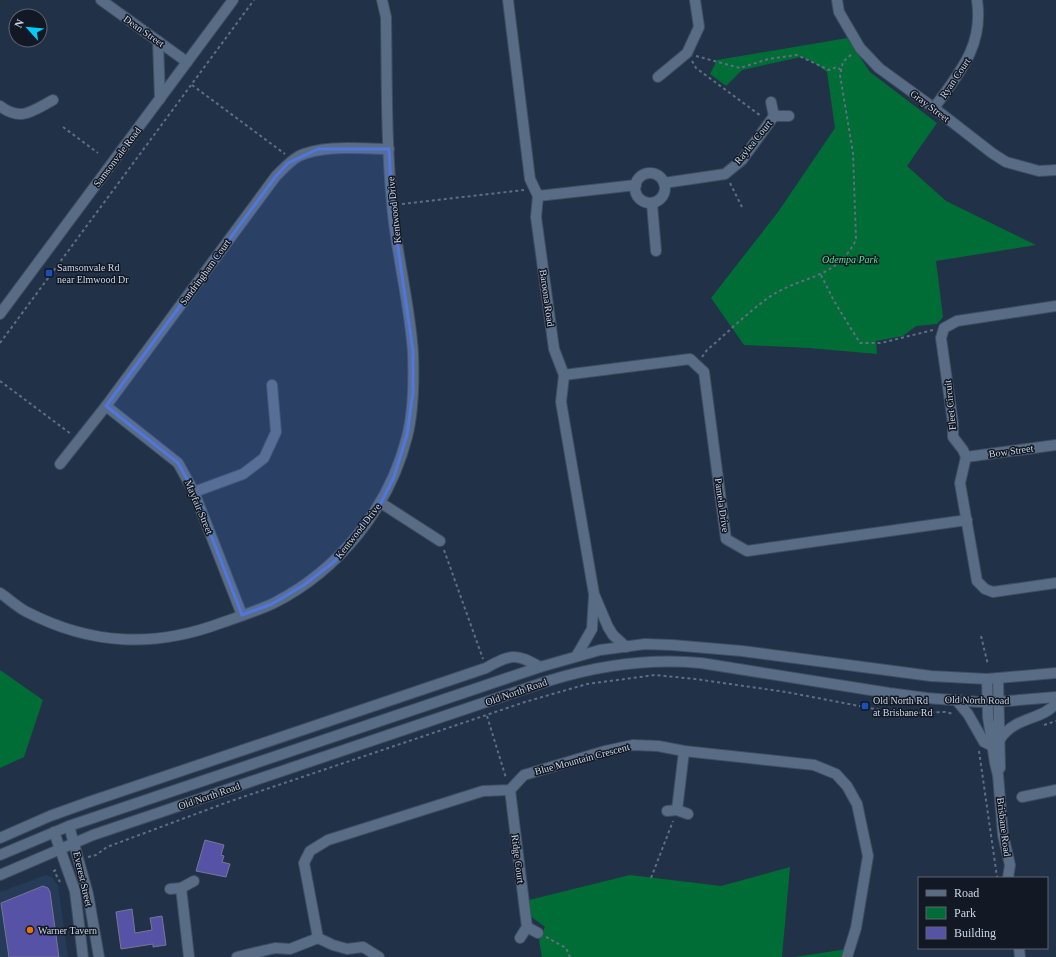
<svg xmlns="http://www.w3.org/2000/svg" width="1056" height="957" viewBox="0 0 1056 957" font-family="'Times New Roman',serif">
<style>
.built{fill:#263b57}
.green{fill:#006c36}
.building{fill:#5652a5;stroke:#767796}
.lines{fill:none;stroke-linecap:round;stroke-linejoin:round}
.minor-casing{stroke:#3f4e61;stroke-width:12}
.tertiary-casing{stroke:#3f4e61;stroke-width:12}
.secondary-casing{stroke:#3f4e61;stroke-width:12}
.path{stroke:#606e82;stroke-width:2;stroke-dasharray:3 3;stroke-linecap:butt}
.minor{stroke:#596c85;stroke-width:10}
.tertiary{stroke:#596c85;stroke-width:10}
.secondary{stroke:#596c85;stroke-width:10}
.marked{fill:#5176dc;fill-opacity:0.2;stroke:#5176dc;stroke-width:3;stroke-linejoin:round}
.transit-dot{fill:#1a4fb4;stroke:#121924;stroke-width:1.5}
.food-dot{fill:#e8710a;stroke:#121924;stroke-width:1.5}
.labels{text-anchor:middle;dominant-baseline:central;stroke-width:3;stroke-linejoin:round;paint-order:stroke}
.street-label{font-size:10px;fill:#cbd5e4;stroke:#121924}
.park-label{font-size:10px;font-style:italic;fill:#63dd8d;stroke:#121924}
.poi-label{font-size:10px;fill:#cbd5e4;stroke:#121924;text-anchor:start}
</style>
<rect width="100%" height="100%" fill="#213248"/>
<path class="built" d="M46,875L52,877L58,886L68,957H0V892Z"/>
<g class="green">
<path d="M847,38L870,72L937,123L907,166L946,201L1036,245L936,261L943,317L937,324L916,326L903,336L876,341L877,354L809,348L744,345L711,298L778,212L835,128L827,72L813,62L801,57L742,70L726,86L710,74L717,60Z"/>
<path d="M0,670L43,700L24,757L0,768Z"/>
<path d="M790,867L782,957H542L539,940L545,927L530,916L529,900L630,875L721,886Z"/>
<path d="M847,949L842,957H795Z"/>
</g>
<g class="building">
<path d="M205,840L224,845L221,855L224,856L222,862L230,864L226,877L196,871Z"/>
<path d="M43,886L48,888L50,892L59,957H9L1,903Z"/>
<path d="M132,909L135,933L152,930L150,918L162,916L166,945L153,947V944L121,949L116,912Z"/>
</g>
<g class="lines">
<defs>
<g id="minor">
<path d="M101,0L187,62"/>
<path d="M508,0L530,179L538,196L536,217L554,349L564,375L561,402L594,594L608,627L613,635L626,647"/>
<path d="M837,0L839,12L860,48L879,68L934,108L992,153L1006,162L1039,171L1056,170"/>
<path d="M658,77L687,53L699,27L695,0"/>
<path d="M771,102L774,116H789"/>
<path d="M0,106C21,122 32,111 53,100"/>
<path d="M934,108C959,73 984,46 977,0"/>
<circle cx="650" cy="188" r="15"/>
<path d="M664,183L725,174L742,160L774,116"/>
<path d="M538,196L636,185"/>
<path d="M652,204L656,251"/>
<path d="M1056,306L957,321L944,328L941,338L953,423V437L963,450L966,457L960,483L977,581L985,589L993,592L1056,583"/>
<path d="M564,375L690,359L704,372L726,539L747,551L967,520"/>
<path d="M106,406L178,463L194,492L242,615"/>
<path d="M966,457L1056,445"/>
<path d="M60,464L106,406L276,176C283,169 290,161 299,156C324,144 362,149 389,149"/>
<path d="M194,492L243,474L264,458L276,432L272,385"/>
<path d="M381,503L440,541"/>
<path d="M0,593C9,599 17,607 27,612C91,645 154,648 221,623C238,617 257,611 274,603C339,570 389,508 407,437C414,410 414,380 413,353C410,304 396,253 392,204C386,142 387,79 386,17L382,0"/>
<path d="M577,655L592,629L594,596"/>
<path d="M998,678L1000,768"/>
<path d="M987,679L988,717L995,763L998,775L1003,835L1010,865L1008,878"/>
<path d="M510,790L527,927"/>
<path d="M1022,797L1056,790"/>
<path d="M677,810L684,751"/>
<path d="M667,811L677,810L688,814"/>
<path d="M0,838L50,816L89,802L486,668C511,654 516,653 540,667"/>
<path d="M181,888L189,957"/>
<path d="M170,889L181,888L194,881"/>
<path d="M318,938L304,863L310,851L328,840L483,791L510,790L524,775L605,751L633,745L658,746L684,751L814,765L836,774L847,786L857,804L868,856L856,928L847,957"/>
<path d="M520,938L527,927L538,933"/>
<path d="M1019,948L1020,957"/>
<path d="M237,957L275,948L290,949L318,938L333,945L347,949L363,947L379,957"/>
</g>
<g id="tertiary">
<path d="M69,826L88,894L99,957"/>
<path d="M54,832L75,891L83,957"/>
</g>
<g id="secondary">
<path d="M158,41L160,99"/>
<path d="M0,314L233,0"/>
<path d="M957,701L968,714L984,742L992,746"/>
<path d="M1000,739C1017,715 1042,721 1056,703"/>
<path d="M0,855L69,826L540,667L600,650L645,644L672,645L742,651L931,676L987,679L1056,673"/>
<path d="M0,875L93,835L548,681C599,665 648,658 701,663L889,693L927,698L979,702L1008,701L1056,697"/>
</g>
</defs>
<use href="#minor" class="minor-casing"/>
<use href="#tertiary" class="tertiary-casing"/>
<use href="#secondary" class="secondary-casing"/>
<g class="path">
<path d="M696,56L740,68L768,59L797,55L829,70L837,67L841,70"/>
<path d="M692,61L696,68L761,116"/>
<path d="M192,85L285,154"/>
<path d="M63,127L98,153"/>
<path d="M730,183L742,207"/>
<path d="M402,204L524,190"/>
<path d="M821,275L834,301L860,343H881L933,330"/>
<path d="M0,343L254,0"/>
<path d="M702,357L707,350C727,333 747,313 768,298C800,275 835,281 856,240L853,153L840,75L843,62L853,53"/>
<path d="M0,381L71,434"/>
<path d="M444,550L483,659"/>
<path d="M981,636L988,665"/>
<path d="M487,716L506,778"/>
<path d="M1044,725L1056,721"/>
<path d="M979,751L997,877"/>
<path d="M88,857L96,855L107,847L228,802L525,702L587,684L655,675L695,679L786,692L875,709L911,713L945,712L954,714"/>
<path d="M56,870L54,871L60,882"/>
<path d="M651,878L673,821"/>
<path d="M546,937L566,948L570,957"/>
</g>
<use href="#minor" class="minor"/>
<use href="#tertiary" class="tertiary"/>
<use href="#secondary" class="secondary"/>
</g>
<path class="marked" d="M318,149H389L392,206L413,351V392L407,435L394,477L381,503L334,562L304,585L272,604L242,615L194,492L178,463L106,406L276,176L288,163Z"/>
<g class="transit-dot">
<rect x="45" y="269" width="8" height="8" rx="2"/>
<rect x="861" y="702" width="8" height="8" rx="2"/>
</g>
<circle class="food-dot" cx="30" cy="930" r="4"/>
<g class="labels">
<g class="street-label">
<text transform="translate(144 31) rotate(35)">Dean Street</text>
<text transform="translate(955 78) rotate(-56)">Ryan Court</text>
<text transform="translate(930 106) rotate(37)">Gray Street</text>
<text transform="translate(753 142) rotate(-51)">Raylea Court</text>
<text transform="translate(117 157) rotate(-53)">Samsonvale Road</text>
<text transform="translate(394 210) rotate(-96)">Kentwood Drive</text>
<text transform="translate(205 272) rotate(-54)">Sandringham Court</text>
<text transform="translate(547 298) rotate(82)">Baroona Road</text>
<text transform="translate(950 405) rotate(-96)">Fleet Circuit</text>
<text transform="translate(1011 451) rotate(-8)">Bow Street</text>
<text transform="translate(722 505) rotate(82)">Pamela Drive</text>
<text transform="translate(199 507) rotate(67)">Mayfair Street</text>
<text transform="translate(358 531) rotate(-52)">Kentwood Drive</text>
<text transform="translate(516 692) rotate(-19)">Old North Road</text>
<text transform="translate(977 700) rotate(1)">Old North Road</text>
<text transform="translate(582 759) rotate(-15)">Blue Mountain Crescent</text>
<text transform="translate(209 796) rotate(-19)">Old North Road</text>
<text transform="translate(1004 827) rotate(83)">Brisbane Road</text>
<text transform="translate(518 859) rotate(83)">Ridge Court</text>
<text transform="translate(83 879) rotate(77)">Everest Street</text>
</g>
<g class="park-label">
<text x="850" y="259">Odempa Park</text>
</g>
<g class="poi-label">
<text x="57" y="267">Samsonvale Rd<tspan x="57" dy="12">near Elmwood Dr</tspan></text>
<text x="873" y="700">Old North Rd<tspan x="873" dy="12">at Brisbane Rd</tspan></text>
<text x="38" y="930">Warner Tavern</text>
</g>
</g>
<rect x="918" y="877" width="130" height="72" fill="#121924" stroke="#5c6471"/>
<rect x="926" y="890" width="20" height="6" fill="#596c85" stroke="#5c6471"/>
<text x="954" y="897" font-size="12" fill="#cbd5e4">Road</text>
<rect x="926" y="907" width="20" height="12" fill="#006c36" stroke="#5c6471"/>
<text x="954" y="917" font-size="12" fill="#cbd5e4">Park</text>
<rect x="926" y="927" width="20" height="12" fill="#5652a5" stroke="#5c6471"/>
<text x="954" y="937" font-size="12" fill="#cbd5e4">Building</text>
<g transform="translate(28 28) rotate(297)"><circle r="19" fill="#121924" stroke="#5c6471"/>
<path d="M0-3L7 15L0 10L-7 15Z" fill="#00cbf9"/>
<text y="-6" font-size="11" font-weight="bold" text-anchor="middle" fill="#cbd5e4">N</text>
</g>
</svg>
